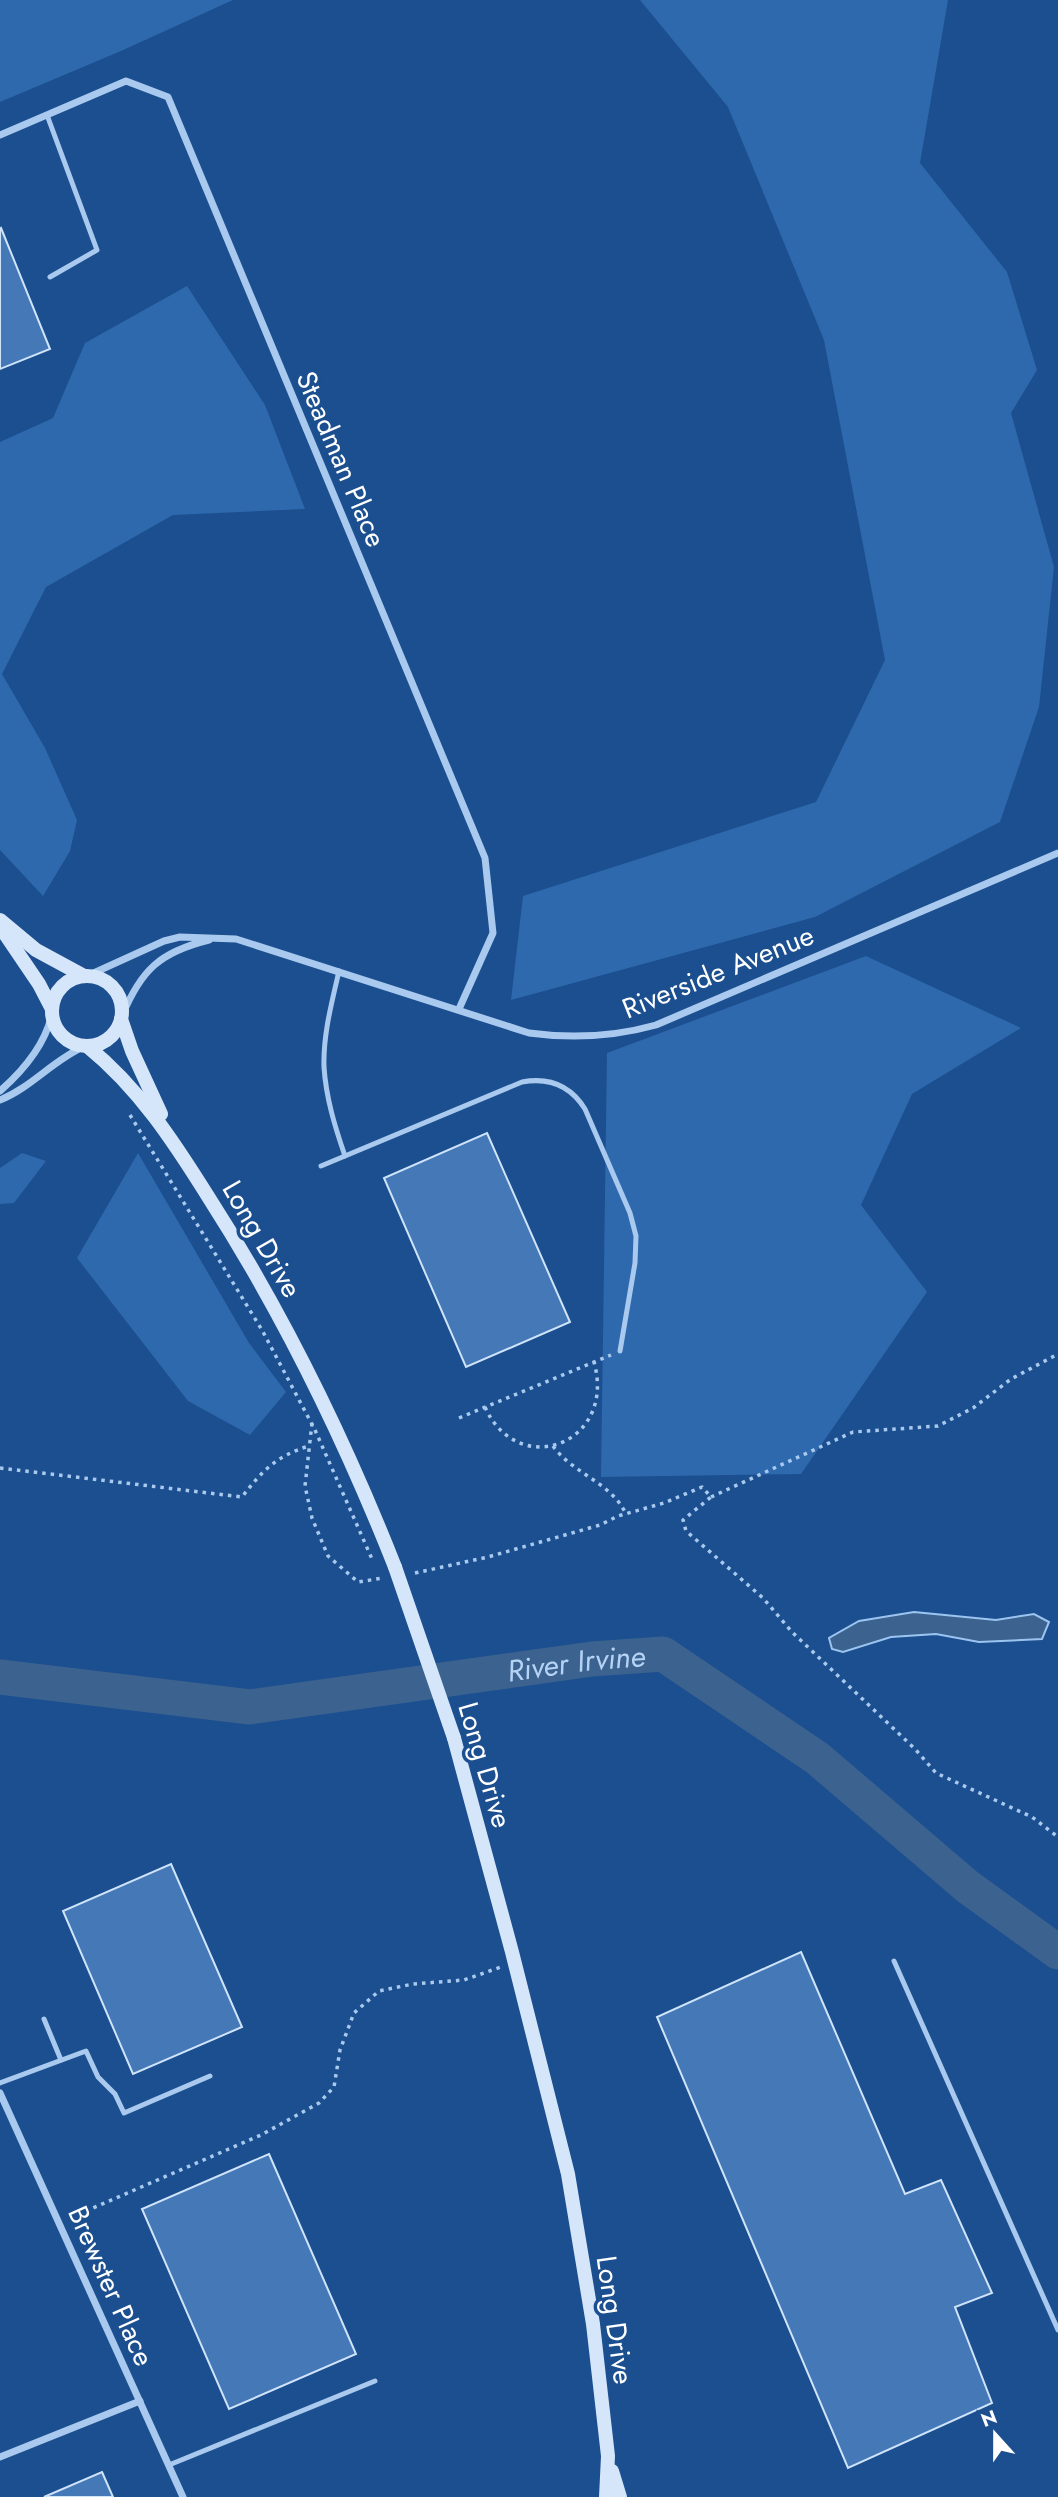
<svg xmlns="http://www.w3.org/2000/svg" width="1058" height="2497" viewBox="0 0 1058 2497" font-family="Jost,sans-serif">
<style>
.green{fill:#2e69ad}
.water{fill:#3c6290;stroke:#9cc4f0;stroke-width:2}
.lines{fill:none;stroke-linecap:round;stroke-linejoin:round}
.river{stroke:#3c6290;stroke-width:35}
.building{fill:#4478b7;stroke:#cfe3fa;stroke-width:2}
.path{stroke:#a9c9ee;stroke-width:3.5;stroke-dasharray:3.5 5;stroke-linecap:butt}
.service{stroke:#a9c9ee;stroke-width:5}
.minor{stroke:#a9c9ee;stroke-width:7}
.secondary{stroke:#d6e6fa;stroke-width:14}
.secondary-bridge{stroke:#d6e6fa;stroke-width:14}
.labels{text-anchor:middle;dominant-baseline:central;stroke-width:7;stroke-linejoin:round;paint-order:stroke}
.street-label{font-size:28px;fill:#fff;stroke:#1b4f8f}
.water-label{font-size:30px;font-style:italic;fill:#b5d3f5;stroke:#1b4f8f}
</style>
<rect width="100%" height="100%" fill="#1b4f8f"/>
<g class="green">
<path d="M0,0H233L121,51L0,102Z"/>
<path d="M640,0H948L920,163L1007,272L1037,370L1011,413L1054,567L1039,707L1000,822L815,917L511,1000L523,896L816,802L885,660L824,340L728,107Z"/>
<path d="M187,286L265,405L305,509L173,515L46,587L2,674L45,748L77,820L70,851L43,896L0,850V442L53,418L85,343Z"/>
<path d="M866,956L1021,1028L912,1094L861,1205L927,1292L801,1474L601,1477L607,1053Z"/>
<path d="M22,1153L46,1161L14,1203L0,1204V1168Z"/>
<path d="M138,1153L249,1343L286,1392L250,1435L188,1401L77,1258Z"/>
</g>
<path class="water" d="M914,1612L996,1620L1034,1614L1049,1622L1042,1639L979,1642L936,1634L891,1637L843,1652L832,1649L829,1638L859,1621Z"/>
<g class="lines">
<path class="river" id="s1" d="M0,1677L250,1707L592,1659L663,1654L817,1758L968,1887L1058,1952"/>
</g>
<g class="building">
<path d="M1,228L50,349L0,369V229Z"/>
<path d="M487,1133L570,1322L466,1367L384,1178Z"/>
<path d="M171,1864L242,2027L133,2074L63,1911Z"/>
<path d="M801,1952L905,2194L941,2180L992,2293L955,2307L992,2403L848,2468L657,2017Z"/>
<path d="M269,2154L356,2354L229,2409L142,2209Z"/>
<path d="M102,2472L113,2497H44Z"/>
</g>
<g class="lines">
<g class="path">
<path d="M130,1115L262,1330L315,1430L372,1559"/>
<path d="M485,1407C518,1481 617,1444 594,1362"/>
<path d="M459,1418L611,1355"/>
<path d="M312,1423L305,1486L312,1518L328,1556L358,1582L383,1578"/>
<path d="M553,1446C573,1474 611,1482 626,1514"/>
<path d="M0,1468L242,1497C262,1471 276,1456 309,1446"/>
<path d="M711,1497L853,1432L938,1426L973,1408L1011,1379L1058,1354"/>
<path d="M415,1573L488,1557L600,1525L618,1516L664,1503L702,1487L711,1497L683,1520L686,1531L763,1598L792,1632L915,1749L936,1773L1032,1817L1058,1837"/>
<path d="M70,2218L261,2135L319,2103L334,2087L340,2050L354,2013L379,1991L413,1984L464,1980L501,1967"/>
</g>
<g class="service">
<path d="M47,115L97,250L50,277"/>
<path d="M339,971C332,1002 323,1034 324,1067C326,1098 335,1127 345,1156"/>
<path d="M321,1166L522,1082C549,1077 570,1085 585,1109L630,1213L636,1236L635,1263L620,1351"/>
<path d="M894,1961L1058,2330"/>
<path d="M44,2019L61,2060"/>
<path d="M0,2083L86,2051L98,2077L115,2094L124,2113L210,2076"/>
<path d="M169,2465L375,2381"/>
</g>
<g class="minor">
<path d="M0,135L126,81L168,97L485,858L493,933L459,1009"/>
<path d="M87,976L164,941L180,937L236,939L529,1033C573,1039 613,1037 656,1025L1058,853"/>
<path d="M122,1016C141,970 160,952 209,940"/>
<path d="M0,1091C24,1070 45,1045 52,1014"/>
<path d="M0,1100C32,1087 53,1060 85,1046"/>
<path d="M0,2093L183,2497"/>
<path d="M0,2457L140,2401"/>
</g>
<g class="secondary">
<path d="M0,920L36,950L84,976"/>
<path d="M1,928L39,984L52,1009"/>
<circle cx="87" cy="1011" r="35"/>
<path d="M121,1019L132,1051L161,1114"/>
<path d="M87,1046C139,1088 174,1142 209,1198C284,1315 344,1438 395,1567"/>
<path d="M454,1738L512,1952L568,2174L593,2324L608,2456L606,2497"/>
<path d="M612,2471L620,2497"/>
</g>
<path class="secondary-bridge" d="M395,1567L454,1738"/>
</g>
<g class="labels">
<g class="street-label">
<text transform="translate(341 459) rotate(67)">Steadman Place</text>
<text transform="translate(718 972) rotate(-22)">Riverside Avenue</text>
<text transform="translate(262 1239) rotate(60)">Long Drive</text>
<text transform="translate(485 1765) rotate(74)">Long Drive</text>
<text transform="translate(111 2286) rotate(66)">Brewster Place</text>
<text transform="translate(615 2320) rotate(82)">Long Drive</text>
</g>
<g class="water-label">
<text stroke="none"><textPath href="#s1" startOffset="581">River Irvine</textPath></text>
</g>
</g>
<g transform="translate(995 2434) rotate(339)" stroke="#1b4f8f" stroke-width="5" paint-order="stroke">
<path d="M0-5L12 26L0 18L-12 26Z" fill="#ffffff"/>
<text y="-10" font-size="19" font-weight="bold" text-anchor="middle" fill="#ffffff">N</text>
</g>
</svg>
